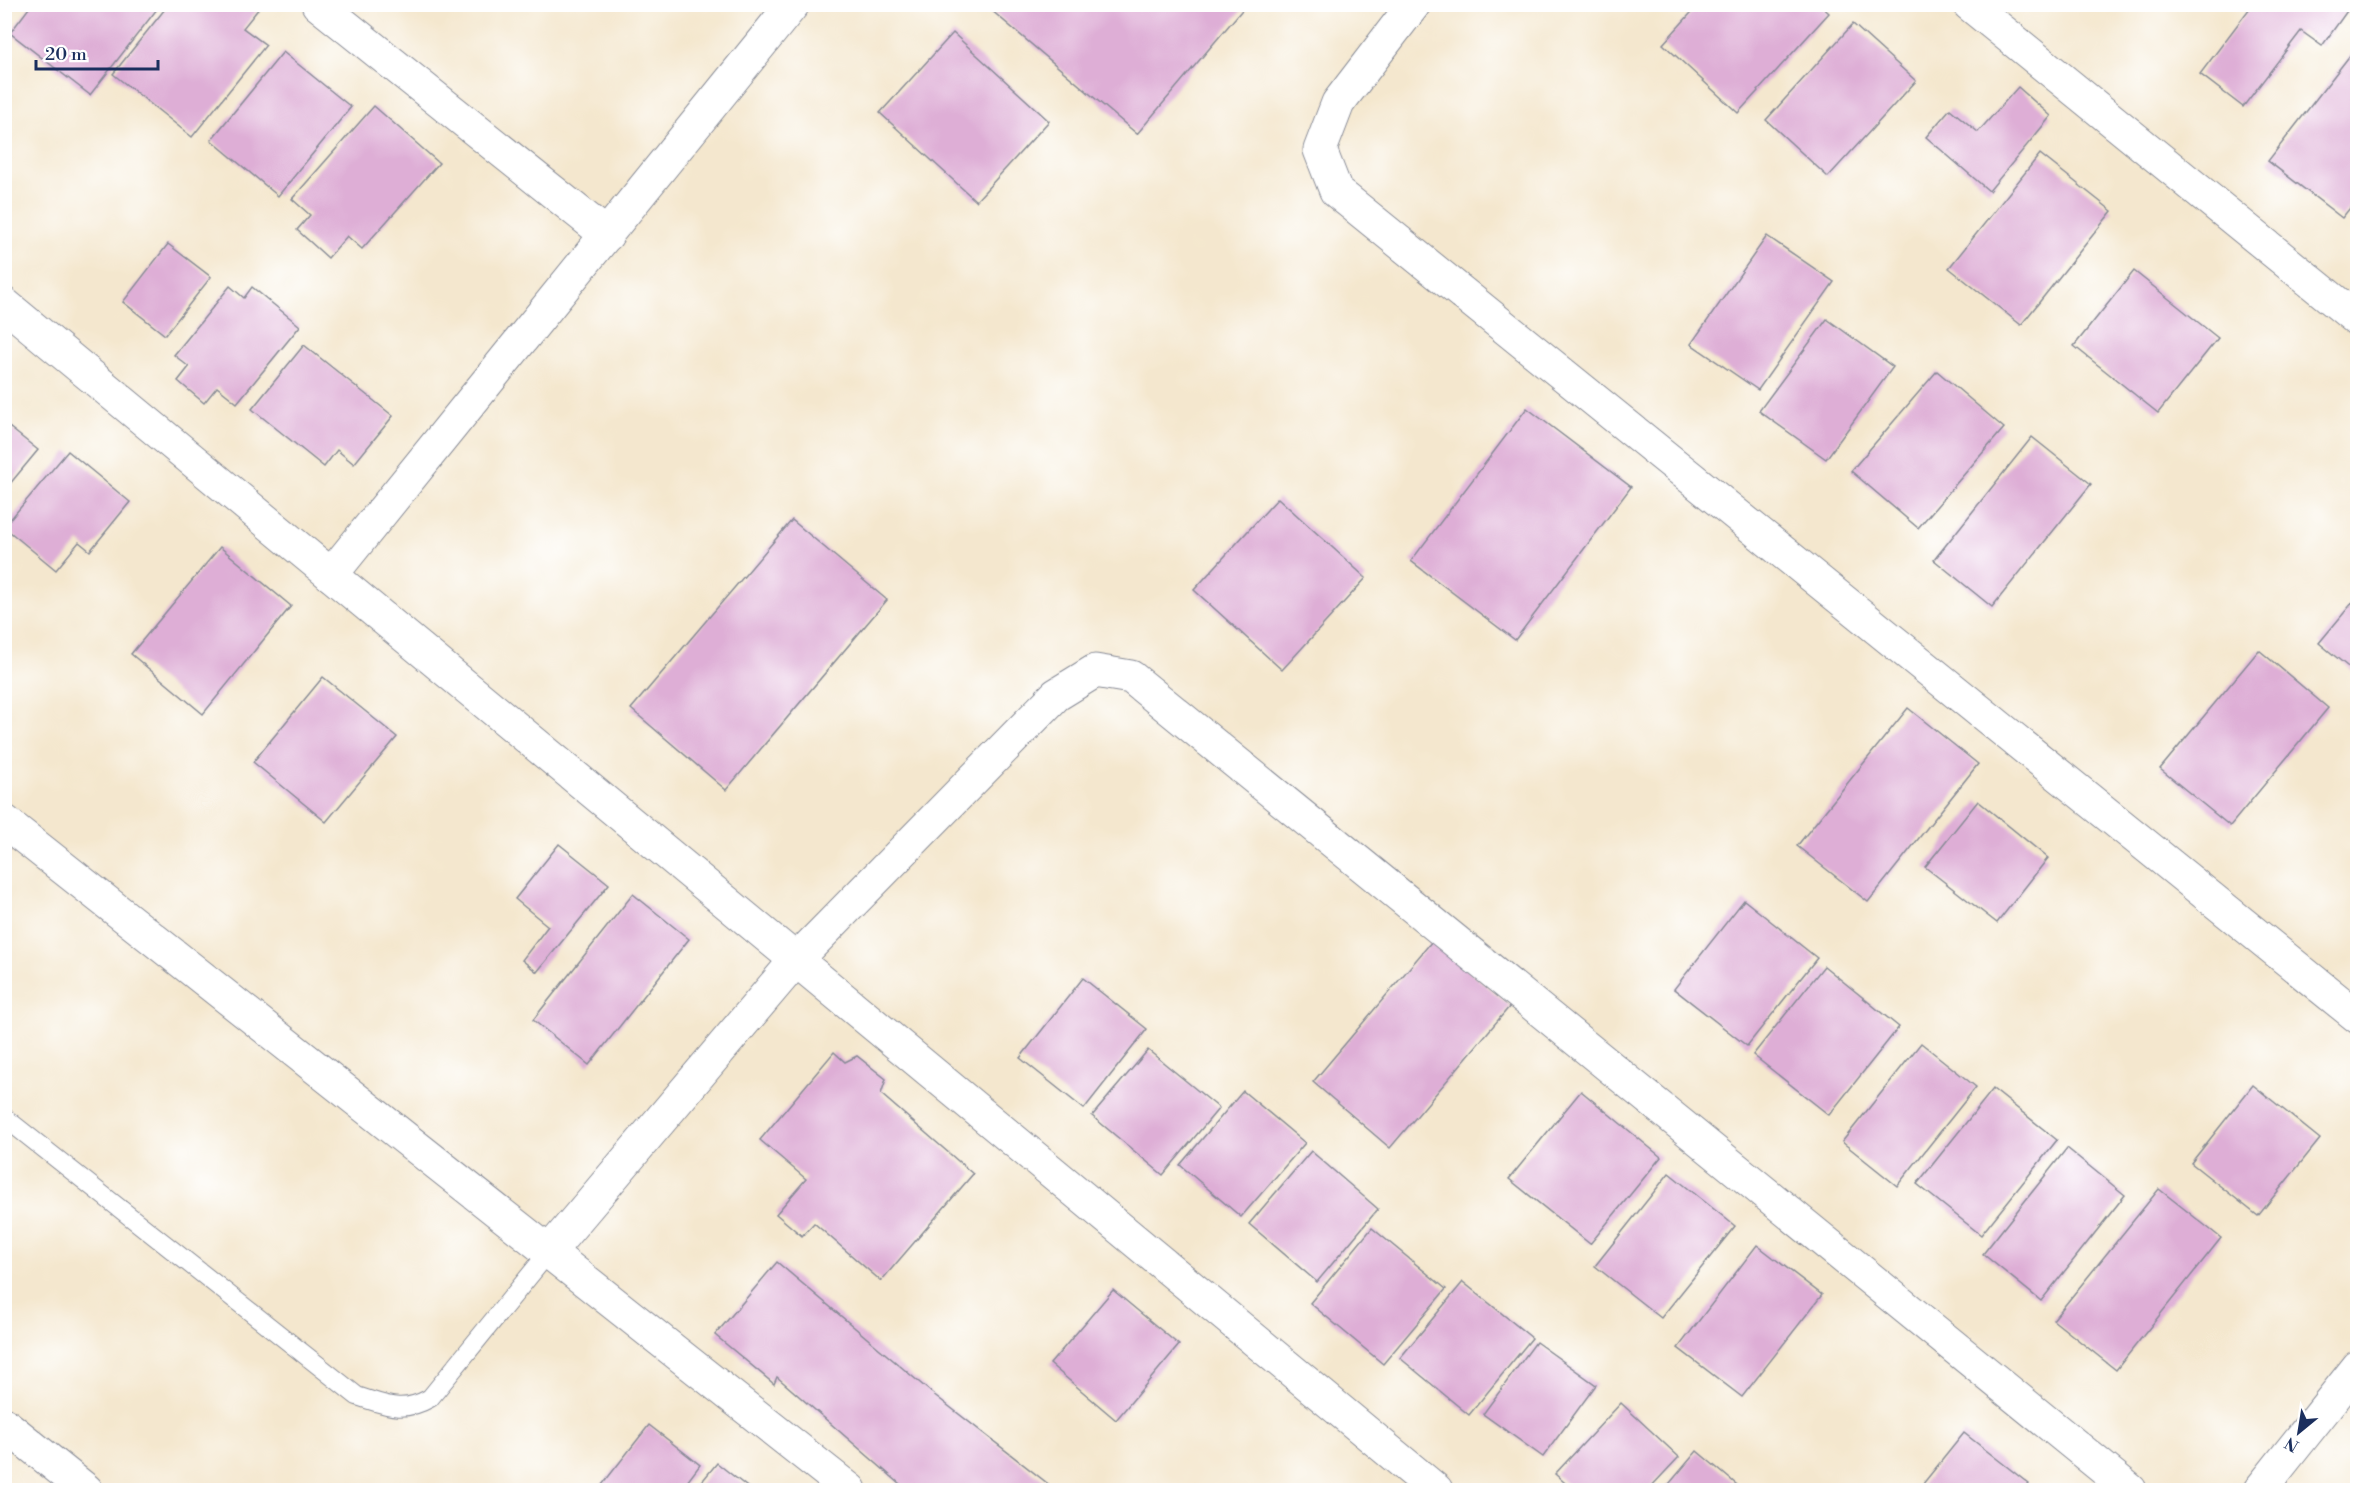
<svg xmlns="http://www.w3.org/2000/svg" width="2362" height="1495" viewBox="0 0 2362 1495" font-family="'Libre Bodoni',serif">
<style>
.building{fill:#deaed6}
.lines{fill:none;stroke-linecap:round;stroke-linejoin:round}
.service-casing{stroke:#888b96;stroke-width:20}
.minor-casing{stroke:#888b96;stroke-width:35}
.tertiary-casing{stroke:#888b96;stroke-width:35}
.service{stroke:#fff;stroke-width:18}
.minor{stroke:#fff;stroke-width:33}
.tertiary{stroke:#fff;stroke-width:33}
</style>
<rect width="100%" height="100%" fill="#fff"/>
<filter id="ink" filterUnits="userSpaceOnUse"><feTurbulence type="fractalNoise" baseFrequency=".0167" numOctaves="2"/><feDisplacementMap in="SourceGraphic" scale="12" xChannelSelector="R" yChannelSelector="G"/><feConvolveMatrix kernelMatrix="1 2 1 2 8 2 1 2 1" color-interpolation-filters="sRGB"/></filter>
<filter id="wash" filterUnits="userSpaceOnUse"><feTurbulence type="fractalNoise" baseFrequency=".008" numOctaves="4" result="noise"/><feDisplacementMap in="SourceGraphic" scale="24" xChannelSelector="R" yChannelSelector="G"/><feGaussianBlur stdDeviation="1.35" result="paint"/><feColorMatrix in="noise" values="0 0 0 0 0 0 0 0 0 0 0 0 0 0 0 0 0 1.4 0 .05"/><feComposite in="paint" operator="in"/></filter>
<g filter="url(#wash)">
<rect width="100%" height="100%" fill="#f4e7ce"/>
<g id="blocks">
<g class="building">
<path d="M32,4H161L90,95L10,33Z"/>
<path d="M169,4H257L260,7L243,28L266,45L192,137L113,74Z"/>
<path d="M984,4H1247L1137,134Z"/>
<path d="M1699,4H1819L1829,13L1738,113L1663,44Z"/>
<path d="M2253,4H2352L2322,46L2301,31L2243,107L2200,74Z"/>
<path d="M1853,24L1916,81L1828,177L1766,120Z"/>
<path d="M953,33L1049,121L976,201L880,113Z"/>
<path d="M2358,45V198L2342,218L2268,161Z"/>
<path d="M283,52L351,107L278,196L211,140Z"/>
<path d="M2018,87L2051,116L1989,191L1926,137L1950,109L1978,132Z"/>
<path d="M374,106L439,163L362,249L347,236L328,258L297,230L310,215L292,199Z"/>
<path d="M2040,154L2112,211L2021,325L1949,268Z"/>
<path d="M1767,236L1834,282L1758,390L1691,344Z"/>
<path d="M168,244L211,277L165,335L123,302Z"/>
<path d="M2134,271L2218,338L2158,413L2074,346Z"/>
<path d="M230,286L244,298L252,287L300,326L237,403L217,387L204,403L178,381L189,367L174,355Z"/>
<path d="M1827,319L1893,367L1826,459L1759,411Z"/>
<path d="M304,345L393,416L354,464L337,450L324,467L252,409Z"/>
<path d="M1937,371L2004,428L1918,528L1851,471Z"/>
<path d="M1527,408L1631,487L1515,640L1411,561Z"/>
<path d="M4,423L38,450L4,491Z"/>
<path d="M2032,437L2091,484L1992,607L1934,560Z"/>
<path d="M68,451L130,502L90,551L79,542L56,570L4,527Z"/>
<path d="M1278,498L1366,578L1282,670L1194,590Z"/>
<path d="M792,520L887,600L726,790L631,709Z"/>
<path d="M220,547L291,606L203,714L131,654Z"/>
<path d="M2358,596V675L2319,643Z"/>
<path d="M2259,650L2328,708L2230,826L2160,769Z"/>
<path d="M323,677L397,737L326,822L253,762Z"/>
<path d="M1908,708L1978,764L1868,902L1797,846Z"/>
<path d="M1978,801L2048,858L1997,923L1925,867Z"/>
<path d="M559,844L609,884L537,972L522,960L548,926L515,899Z"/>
<path d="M633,894L689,939L589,1065L533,1020Z"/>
<path d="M1744,900L1817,958L1747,1046L1674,989Z"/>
<path d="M1433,940L1510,1006L1390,1148L1313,1082Z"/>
<path d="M1824,966L1899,1027L1829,1115L1753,1055Z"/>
<path d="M1083,978L1147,1029L1084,1109L1020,1058Z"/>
<path d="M1921,1043L1976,1087L1897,1186L1842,1142Z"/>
<path d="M1148,1050L1219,1108L1163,1175L1092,1116Z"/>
<path d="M834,1052L845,1062L857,1056L886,1079L881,1094L973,1174L881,1281L814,1223L802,1236L776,1214L806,1179L760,1140Z"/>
<path d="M2253,1085L2320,1139L2258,1216L2191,1163Z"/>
<path d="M1993,1089L2057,1140L1981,1235L1917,1184Z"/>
<path d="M1243,1091L1305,1143L1241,1217L1180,1165Z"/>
<path d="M1581,1091L1661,1157L1590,1244L1509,1179Z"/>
<path d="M2067,1148L2125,1195L2041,1301L1983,1254Z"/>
<path d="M1311,1151L1378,1209L1317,1282L1249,1224Z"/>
<path d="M1669,1173L1735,1226L1661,1318L1595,1266Z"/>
<path d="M2159,1189L2221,1238L2116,1370L2053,1320Z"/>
<path d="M1372,1228L1446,1289L1383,1364L1310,1303Z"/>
<path d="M1757,1245L1822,1295L1742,1397L1678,1348Z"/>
<path d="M777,1262L932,1393L1056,1490H907L777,1377L774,1384L715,1335Z"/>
<path d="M1463,1282L1532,1338L1469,1415L1400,1358Z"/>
<path d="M1113,1290L1179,1345L1116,1420L1050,1364Z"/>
<path d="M1536,1342L1596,1385L1543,1457L1483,1414Z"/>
<path d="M1621,1403L1679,1457L1648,1490H1573L1555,1474Z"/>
<path d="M649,1425L700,1465L681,1490H598Z"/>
<path d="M1964,1433L2029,1484L2023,1490H1918Z"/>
<path d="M1697,1451L1743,1490H1664Z"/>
<path d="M717,1463L751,1490H695Z"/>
</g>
</g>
</g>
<g filter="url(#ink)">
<use href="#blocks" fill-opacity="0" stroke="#888b96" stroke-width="1.5"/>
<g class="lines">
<defs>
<path id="service" d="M4,1117L357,1396C386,1405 402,1414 430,1398L548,1253"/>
<g id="minor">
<path d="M318,4L607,235"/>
<path d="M1414,4L1338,103L1320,150L1336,191L2358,1017"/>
<path d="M1969,4L2358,320"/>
<path d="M4,304L1436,1490"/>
<path d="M331,575L793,4"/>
<path d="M4,821L850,1490"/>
<path d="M548,1253L796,960L1056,695L1095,671L1131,677L2130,1490"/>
<path d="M2260,1490L2358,1367"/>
</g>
<path id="tertiary" d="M4,1424L86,1490"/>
</defs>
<use href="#service" class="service-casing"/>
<use href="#minor" class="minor-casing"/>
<use href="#tertiary" class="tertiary-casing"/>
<use href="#service" class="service"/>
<use href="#minor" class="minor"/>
<use href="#tertiary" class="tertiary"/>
</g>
</g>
<rect width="2362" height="1495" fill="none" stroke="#fff" stroke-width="24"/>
<g transform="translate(2299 1432) rotate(210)" stroke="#ffffff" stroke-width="4.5" paint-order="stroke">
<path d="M0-4.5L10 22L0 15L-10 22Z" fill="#1b2f5e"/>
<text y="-9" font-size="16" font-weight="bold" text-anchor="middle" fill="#1b2f5e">N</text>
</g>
<path d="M36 60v9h122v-9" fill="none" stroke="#1b2f5e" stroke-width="3"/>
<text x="45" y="60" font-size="18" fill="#1b2f5e" stroke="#ffffff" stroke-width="4.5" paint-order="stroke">20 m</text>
</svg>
